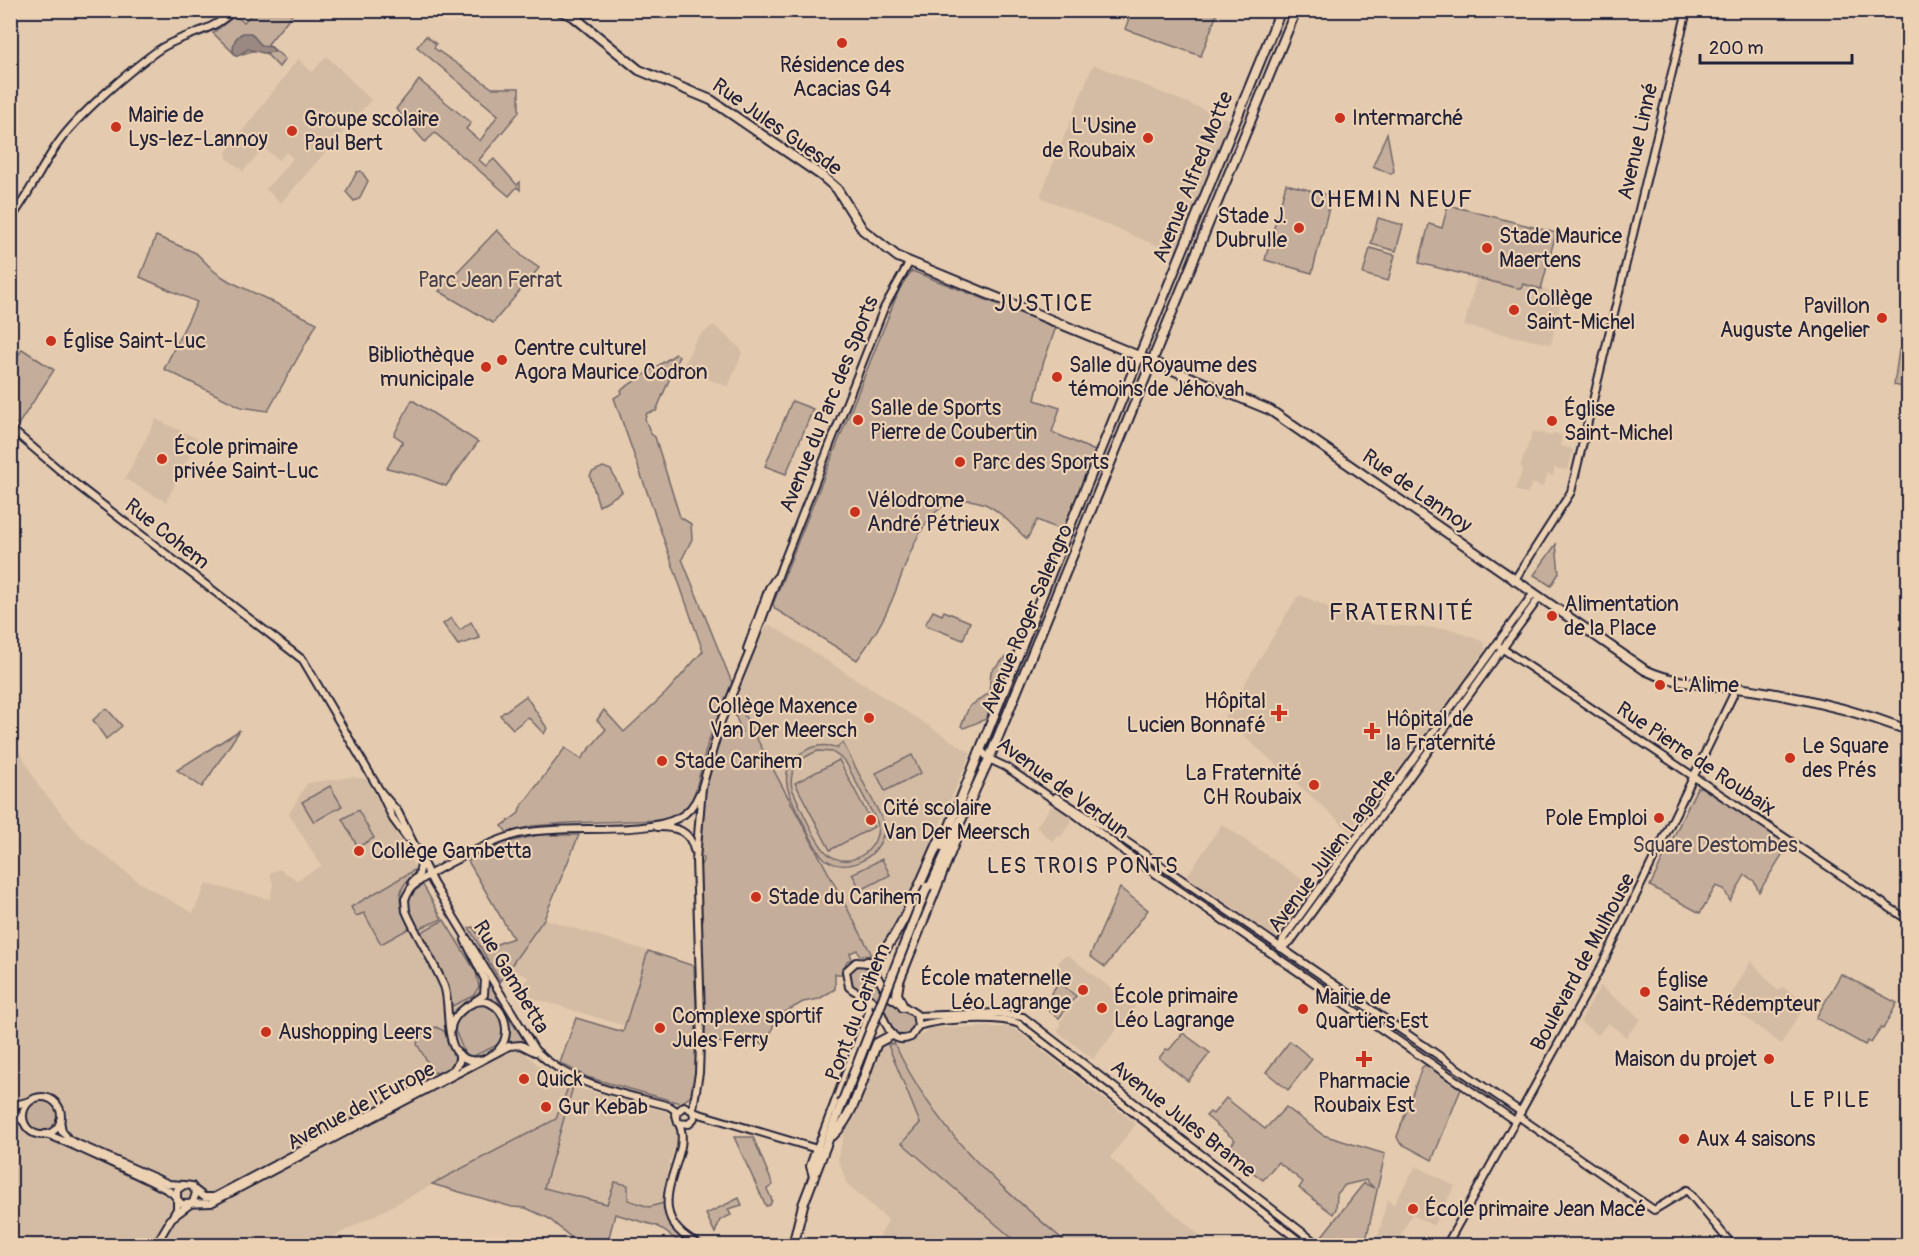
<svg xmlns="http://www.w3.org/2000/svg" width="1919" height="1256" viewBox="0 0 1919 1256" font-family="Pangolin,sans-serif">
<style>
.built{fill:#d4bca4}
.green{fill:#c4ae9b;stroke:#73686b;stroke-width:1.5;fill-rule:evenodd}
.water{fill:#9a8982;stroke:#6a6066;stroke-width:1.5}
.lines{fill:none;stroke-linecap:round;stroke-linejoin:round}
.minor-casing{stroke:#22223b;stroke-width:10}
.major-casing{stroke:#22223b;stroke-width:12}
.minor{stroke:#ecd1b3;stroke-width:6}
.major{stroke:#ecd1b3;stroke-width:8}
.major-bridge-casing{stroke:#22223b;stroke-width:12;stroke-linecap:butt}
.major-bridge{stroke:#ecd1b3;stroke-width:8}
.poi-dot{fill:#c8321e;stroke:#ecd1b3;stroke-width:2}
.labels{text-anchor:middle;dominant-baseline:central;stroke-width:4.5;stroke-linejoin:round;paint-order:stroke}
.poi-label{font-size:21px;fill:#22223b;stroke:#ecd1b3;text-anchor:start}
.street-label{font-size:21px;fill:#22223b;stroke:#ecd1b3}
.park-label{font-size:21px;fill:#423e4e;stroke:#ecd1b3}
.neighbourhood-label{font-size:22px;letter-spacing:1.5px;fill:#22223b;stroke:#ecd1b3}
.quarter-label{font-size:24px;letter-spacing:1.5px;fill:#22223b;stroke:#ecd1b3}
</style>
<rect width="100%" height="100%" fill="#e4caae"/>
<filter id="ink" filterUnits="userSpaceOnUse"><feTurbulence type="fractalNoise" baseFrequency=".0167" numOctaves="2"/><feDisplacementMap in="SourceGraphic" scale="12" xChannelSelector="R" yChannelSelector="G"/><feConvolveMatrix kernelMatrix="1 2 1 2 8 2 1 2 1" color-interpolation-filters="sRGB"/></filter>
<g filter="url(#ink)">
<g class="built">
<path d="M327,56L371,100L281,203L266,189L293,158L286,152L279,160L264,148L243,171L227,158L226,152L298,59L312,72Z"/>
<path d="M1095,65L1229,120L1230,124L1178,251L1173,252L1042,198L1041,194L1092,67Z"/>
<path d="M1477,277L1521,289L1523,284L1563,294L1551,344L1464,326Z"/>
<path d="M712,326H715L741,349L742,353L729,385L726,386L685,370L683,367L696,339Z"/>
<path d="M156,419L198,439L166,502L125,479Z"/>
<path d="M1533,431L1552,436L1553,433L1562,435L1560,446L1573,449L1568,470L1554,468V476L1548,474L1542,487L1532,483L1527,494L1515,490L1523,468L1520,467Z"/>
<path d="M1302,596L1370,624L1451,629L1484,642L1485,650L1354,831H1350L1224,718L1297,597Z"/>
<path d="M771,625L971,753L908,897L884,943L872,955L736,699L766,626Z"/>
<path d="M10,733L38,785L80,836L140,883L193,913L206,884L270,899L273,885L270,873L279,869L297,880L321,866L289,814L307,783L351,777L367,779L427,890L451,931L462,941L526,1054L538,1065L569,1085L557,1119L318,1245L129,1246L111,1237L105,1245L47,1246L11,1233Z"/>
<path d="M1052,805L1072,819L1061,837L1058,835L1053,842L1036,827Z"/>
<path d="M1222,824L1313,887L1276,938L1185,879Z"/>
<path d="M544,919L648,951L625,1026L520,994L528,977L509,968Z"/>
<path d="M1068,955L1135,1007L1093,1059L1057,1031L1061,1025L1059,1023L1080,996L1053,975L1061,958Z"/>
<path d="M1751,961L1778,991L1783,987L1807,1003L1781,1044L1726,1003Z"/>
<path d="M1600,986L1641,1019L1626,1037L1608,1023L1598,1035L1580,1022Z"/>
<path d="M1012,1027L1136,1124L1110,1158L1211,1245H1069L999,1186L948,1132L929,1106L894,1043H910L929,1028Z"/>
<path d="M887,1042L920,1123L902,1144L1020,1245H876L888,1220L847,1184L838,1159L844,1133L880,1044Z"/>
<path d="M573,1087L667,1112L679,1131L666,1177L664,1203L649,1207L634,1204L628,1200L627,1189L616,1182L607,1205L543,1188Z"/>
<path d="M1416,1166L1455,1186L1433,1226L1412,1214L1396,1244L1398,1245H1376L1387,1200L1394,1204Z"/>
</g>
<g class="green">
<path d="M255,11H295L268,44L285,59L279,67C261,48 262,46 237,56L213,33L235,16L244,22Z"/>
<path d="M1132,11V10L1218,11L1201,56L1125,29Z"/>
<path d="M426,36L436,44L434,48L492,88H519V112L479,160L486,166L494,159L517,185L520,182V190L517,187L509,196L435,133L425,142L396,109L419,80L471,123L466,129L480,141L498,115L417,47Z"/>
<path d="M1387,133L1394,171L1391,174L1373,166Z"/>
<path d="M361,171L368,181L359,199L354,201L346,192L357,172Z"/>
<path d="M1286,184L1332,196L1312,273L1265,260Z"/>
<path d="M1448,205L1556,233L1541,289L1523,284L1521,289L1419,263L1429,224L1442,228Z"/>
<path d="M1378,218L1403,225L1396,251L1371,244Z"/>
<path d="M497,230L523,257L539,268L493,323L439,291Z"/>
<path d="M156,236L196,253L215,272L229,281L317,323L268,411L241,407L164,369L197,302L140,277Z"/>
<path d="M1370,248L1395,255L1388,281L1363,274Z"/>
<path d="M912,271L1056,327L1043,364L1035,400L1060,408L1052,432L1095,451L1063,531L1037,520L1027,539C1014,528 1001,511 985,504C925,481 909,561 892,600C883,622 871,641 857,660L775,609L773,604L901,285Z"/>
<path d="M22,349L54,370L18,425L11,419V368Z"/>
<path d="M1899,350L1908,351V388L1894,385Z"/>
<path d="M676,354L679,356L656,411L647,413L645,419L651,434L655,437L680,517L691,524L692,539L682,559L732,683L708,742L693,800L681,814L662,820L568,823L532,826L507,833L502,826L519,813L520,808L565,748L581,759L606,729L597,720L604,710L624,732L665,694L703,651L614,398L622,393L621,390Z"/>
<path d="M412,400L478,442L446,486L419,476L387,468L403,441L394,435Z"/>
<path d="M792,401L813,409L786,474L765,466Z"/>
<path d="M603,467L611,470L622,492L599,506L590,476L592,472Z"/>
<path d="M1556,544L1559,573L1551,586L1534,575Z"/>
<path d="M933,611L942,615L944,611L970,622L963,640L925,625Z"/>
<path d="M451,618L460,630L471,622L480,638L458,645L443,624Z"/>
<path d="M1006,657L1009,659L986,719L964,728L961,726L969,707L989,693L991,671Z"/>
<path d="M526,696L547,728L544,734L528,717L513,729L500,715Z"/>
<path d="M740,707L872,955L860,956L857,950L850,953L852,959L847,961L841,974H835V989L819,999L803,1002L776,1017L767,1045L748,1040L737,1045L705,1040L700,867L704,858L698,856C701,813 707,770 722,730L734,735L742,732L733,710Z"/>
<path d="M105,709L108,710L122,726L106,739L93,720Z"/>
<path d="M240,730L202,787L177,770Z"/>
<path d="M843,743L892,838L887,840L883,835C877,858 847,875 825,859C816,851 811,838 806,828C793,803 771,771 803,752C814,745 826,744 838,748V746ZM818,751L832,752L845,761L877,822C883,848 850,872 828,854C815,843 799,804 792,788C788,769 801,757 818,751Z"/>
<path d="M912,755L921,773L885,791L876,773Z"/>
<path d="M839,760L874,827L830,850L795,783Z"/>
<path d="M330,786L342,806L314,822L302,802Z"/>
<path d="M1701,787L1788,845L1759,892L1754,881L1745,875L1730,901L1724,889L1716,886L1700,913L1650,886L1697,788Z"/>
<path d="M358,810L374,838L358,847L342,819Z"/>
<path d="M539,835H579L544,919L500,981L469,928L473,927L486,948L513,938L468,861L504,843Z"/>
<path d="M882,859L890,875L861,890L852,874Z"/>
<path d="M416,869C414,878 408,878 404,885C395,899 403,916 410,928L381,944L364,913L356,916L351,907Z"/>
<path d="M423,885L442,919L418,929L407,904L412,893Z"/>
<path d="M1120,888L1148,910L1105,967L1090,956Z"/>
<path d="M444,920L476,972L479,987L473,996L450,1007L449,987L421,932Z"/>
<path d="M648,951L694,966C695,1000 703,1059 693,1090C691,1097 687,1100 680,1103L587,1077L560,1063L576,1018L623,1032Z"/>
<path d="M860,964L873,973L881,993L914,1016L915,1028L912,1033L901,1036L892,1031L881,1003L851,985L848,975L851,969Z"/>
<path d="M1841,974L1897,1003L1883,1029L1881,1028L1871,1043L1868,1041L1865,1045L1816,1018Z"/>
<path d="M488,979L501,1006L526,1043L507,1042L510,1033L503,1017L483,999L488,990Z"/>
<path d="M1059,982L1076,996L1059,1018L1048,1010L1057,998L1051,993Z"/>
<path d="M485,1005L495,1011L505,1029L500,1044L471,1057L464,1052L453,1025C458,1014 473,1004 485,1005Z"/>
<path d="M436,1027L444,1031L455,1055L453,1066L439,1073L433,1072L417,1044L420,1034Z"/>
<path d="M1183,1033L1210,1053L1188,1081L1159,1058L1166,1049L1169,1050Z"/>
<path d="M1290,1041L1312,1059L1288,1090L1266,1072Z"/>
<path d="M894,1043C939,1136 993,1180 1069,1245H1020L902,1143L920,1123L888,1045Z"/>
<path d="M1426,1065L1461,1089L1432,1160L1400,1143L1397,1137L1422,1067Z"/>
<path d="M569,1085L573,1087L544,1188L607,1204L615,1182L628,1185V1200L649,1207L664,1203C667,1224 677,1236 695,1245H684L657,1226L615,1214L607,1245H580L548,1218L526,1208L512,1207L432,1184L556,1119Z"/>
<path d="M1226,1098L1265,1129L1286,1107L1323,1135L1385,1154L1365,1245H1332L1322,1236L1364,1183L1374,1188L1366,1180L1345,1185L1337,1194L1336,1209L1333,1214L1299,1188L1303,1182L1278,1162L1263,1180L1226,1152L1235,1140L1206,1116L1210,1112L1213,1114Z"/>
<circle cx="42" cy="1116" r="15"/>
<path d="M734,1137H753L773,1185L767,1189L772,1200L770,1205L766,1206Z"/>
<path d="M739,1198L742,1205L728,1209L731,1215L720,1220L715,1233L706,1214Z"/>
</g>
<path class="water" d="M243,33H251L262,46L271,47L276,52L263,53L248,49L237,56L233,52C233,43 235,37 243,33Z"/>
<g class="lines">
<defs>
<g id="minor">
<path d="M10,220C29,195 41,167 59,142C79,114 129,71 157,51C181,33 212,34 233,10"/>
<path d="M10,428L77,485L303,660L380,791L393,819L407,838"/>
<path d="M784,561L884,308L909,263"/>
<path d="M1514,581L1571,492L1687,10"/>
<path d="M1497,645L1908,920"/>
<path d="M747,649L769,588L776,578"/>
<path d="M980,749L989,759L1006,767L1075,814L1137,861L1515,1121"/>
<path d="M380,791L398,812L433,883L535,1050C571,1086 622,1093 669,1106L675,1110L678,1123L689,1124L694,1118L693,1108L699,1073L701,1017L696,860L702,787L721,721L754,641L784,560"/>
<path d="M1056,797L1121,838L1521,1112"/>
<path d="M657,827C676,827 690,830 694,850"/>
<path d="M412,882L419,875L421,863"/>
<path d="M465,940L485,980L484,995L475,1001"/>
<path d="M1281,948L1291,941L1539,598"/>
<path d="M1281,948L1283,939L1533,594"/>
<path d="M856,962L870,963L888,996L916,1014L918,1026L911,1037C886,1048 887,1014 874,1002C867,995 856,994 849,987L846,971Z"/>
<path d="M917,1016L997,1013L1023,1017L1320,1246"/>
<path d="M918,1026C939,1019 999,1015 1019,1024L1306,1246"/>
<path d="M451,1029C451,1015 474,996 490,1003C507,1011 511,1036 499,1049"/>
<path d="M481,1060C438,1066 453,1007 444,986C433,960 417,937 406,911L405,899L411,888C431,870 496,838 523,833C565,824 644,836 678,818C688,813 695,804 699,794"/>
<circle cx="42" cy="1116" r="19"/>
<path d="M10,1103L19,1104L30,1101"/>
<path d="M10,1109L23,1121"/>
<path d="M693,1112L817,1149L869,1012L868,998"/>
<path d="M675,1114L684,1106L693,1111"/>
<path d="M1518,1116L1654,1210L1687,1190L1733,1246"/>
<path d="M60,1120L62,1131L69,1140L169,1184L184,1185"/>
<path d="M679,1124C696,1157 630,1213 702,1246"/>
<path d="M45,1134C53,1135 156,1183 169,1191C175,1194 177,1200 182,1204L211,1203L509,1046L521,1045L535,1052"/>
<path d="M195,1190L204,1197H214L453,1070L459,1062V1054"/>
<path d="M155,1246L177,1209V1190L184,1185L192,1186L196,1193L193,1202L169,1220"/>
<path d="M1446,1246L1602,965L1737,687"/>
</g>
<g id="major">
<path d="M558,10L573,16L639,70L711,100L822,176L837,189L863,230L898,257L1270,410L1645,670C1678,686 1722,685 1758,691C1809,699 1860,712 1908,730"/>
<path d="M942,846L1054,565L1281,10"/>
<path d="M930,888L989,759L1296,10"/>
<path d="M867,962H872C898,946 928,862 943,833"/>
<path d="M903,1007L897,994L899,981L955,841"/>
<path d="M833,1135C855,1116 865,1070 877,1043L892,1035"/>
<path d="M814,1176L811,1166L817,1149"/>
<path d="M793,1246L803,1205L842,1103"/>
</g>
</defs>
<use href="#minor" class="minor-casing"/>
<use href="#major" class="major-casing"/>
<use href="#minor" class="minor"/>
<use href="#major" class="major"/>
<defs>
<path id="major-bridge" d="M842,1103L927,887"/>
</defs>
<use href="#major-bridge" class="major-bridge-casing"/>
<use href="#major-bridge" class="major-bridge"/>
</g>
</g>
<g class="poi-dot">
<circle cx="842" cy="43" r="6"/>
<circle cx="1340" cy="118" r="6"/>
<circle cx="116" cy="127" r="6"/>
<circle cx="292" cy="131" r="6"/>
<circle cx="1148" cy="138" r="6"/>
<circle cx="1299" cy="228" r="6"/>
<circle cx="1487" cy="248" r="6"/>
<circle cx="1514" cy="310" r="6"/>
<circle cx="1882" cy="318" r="6"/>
<circle cx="51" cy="341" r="6"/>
<circle cx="502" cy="360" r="6"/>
<circle cx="486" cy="367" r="6"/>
<circle cx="1057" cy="377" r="6"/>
<circle cx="858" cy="420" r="6"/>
<circle cx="1552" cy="421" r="6"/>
<circle cx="162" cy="459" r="6"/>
<circle cx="960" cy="462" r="6"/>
<circle cx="855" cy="512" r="6"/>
<circle cx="1552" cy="616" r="6"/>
<circle cx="1660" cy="685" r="6"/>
<path d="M1276 704h6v6h6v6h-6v6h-6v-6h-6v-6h6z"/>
<circle cx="869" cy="718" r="6"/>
<path d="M1369 722h6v6h6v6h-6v6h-6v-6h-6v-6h6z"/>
<circle cx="1790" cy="758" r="6"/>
<circle cx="662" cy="761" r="6"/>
<circle cx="1314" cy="785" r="6"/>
<circle cx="1659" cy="818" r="6"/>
<circle cx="871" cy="820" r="6"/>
<circle cx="359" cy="851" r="6"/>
<circle cx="756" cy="897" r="6"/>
<circle cx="1083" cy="990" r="6"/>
<circle cx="1645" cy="992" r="6"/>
<circle cx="1102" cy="1008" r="6"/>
<circle cx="1303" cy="1009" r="6"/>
<circle cx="660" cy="1028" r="6"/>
<circle cx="266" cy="1032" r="6"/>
<path d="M1361 1050h6v6h6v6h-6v6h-6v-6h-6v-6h6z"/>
<circle cx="1769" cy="1059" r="6"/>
<circle cx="524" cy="1079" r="6"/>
<circle cx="546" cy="1107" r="6"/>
<circle cx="1684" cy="1139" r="6"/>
<circle cx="1413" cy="1209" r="6"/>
</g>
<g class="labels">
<g class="poi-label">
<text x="842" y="65" text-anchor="middle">Résidence des<tspan x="842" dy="24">Acacias G4</tspan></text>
<text x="128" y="115">Mairie de<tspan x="128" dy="24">Lys-lez-Lannoy</tspan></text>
<text x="1352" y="118">Intermarché</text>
<text x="304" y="119">Groupe scolaire<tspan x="304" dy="24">Paul Bert</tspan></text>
<text x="1136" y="126" text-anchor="end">L'Usine<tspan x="1136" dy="24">de Roubaix</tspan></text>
<text x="1287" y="216" text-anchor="end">Stade J.<tspan x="1287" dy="24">Dubrulle</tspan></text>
<text x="1499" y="236">Stade Maurice<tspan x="1499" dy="24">Maertens</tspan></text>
<text x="1526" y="298">Collège<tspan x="1526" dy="24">Saint-Michel</tspan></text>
<text x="1870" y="306" text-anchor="end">Pavillon<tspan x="1870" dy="24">Auguste Angelier</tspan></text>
<text x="63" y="341">Église Saint-Luc</text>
<text x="514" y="348">Centre culturel<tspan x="514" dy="24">Agora Maurice Codron</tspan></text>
<text x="474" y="355" text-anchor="end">Bibliothèque<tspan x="474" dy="24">municipale</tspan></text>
<text x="1069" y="365">Salle du Royaume des<tspan x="1069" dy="24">témoins de Jéhovah</tspan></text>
<text x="870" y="408">Salle de Sports<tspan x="870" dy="24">Pierre de Coubertin</tspan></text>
<text x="1564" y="409">Église<tspan x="1564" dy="24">Saint-Michel</tspan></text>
<text x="174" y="447">École primaire<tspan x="174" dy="24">privée Saint-Luc</tspan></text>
<text x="972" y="462">Parc des Sports</text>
<text x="867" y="500">Vélodrome<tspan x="867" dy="24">André Pétrieux</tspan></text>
<text x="1564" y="604">Alimentation<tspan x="1564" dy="24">de la Place</tspan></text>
<text x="1672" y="685">L'Alime</text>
<text x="1266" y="701" text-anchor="end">Hôpital<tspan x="1266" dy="24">Lucien Bonnafé</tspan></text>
<text x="857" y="706" text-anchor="end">Collège Maxence<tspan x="857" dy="24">Van Der Meersch</tspan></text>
<text x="1386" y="719">Hôpital de<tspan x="1386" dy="24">la Fraternité</tspan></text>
<text x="1802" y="746">Le Square<tspan x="1802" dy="24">des Prés</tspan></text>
<text x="674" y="761">Stade Carihem</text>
<text x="1302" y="773" text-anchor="end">La Fraternité<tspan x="1302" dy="24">CH Roubaix</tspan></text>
<text x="883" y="808">Cité scolaire<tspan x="883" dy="24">Van Der Meersch</tspan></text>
<text x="1647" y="818" text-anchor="end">Pole Emploi</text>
<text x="371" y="851">Collège Gambetta</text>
<text x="768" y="897">Stade du Carihem</text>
<text x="1071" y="978" text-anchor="end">École maternelle<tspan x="1071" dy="24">Léo Lagrange</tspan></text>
<text x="1657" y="980">Église<tspan x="1657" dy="24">Saint-Rédempteur</tspan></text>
<text x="1114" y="996">École primaire<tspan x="1114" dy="24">Léo Lagrange</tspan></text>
<text x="1315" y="997">Mairie de<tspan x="1315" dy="24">Quartiers Est</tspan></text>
<text x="672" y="1016">Complexe sportif<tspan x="672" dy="24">Jules Ferry</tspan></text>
<text x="278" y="1032">Aushopping Leers</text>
<text x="1757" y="1059" text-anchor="end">Maison du projet</text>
<text x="536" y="1079">Quick</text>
<text x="1364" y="1081" text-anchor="middle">Pharmacie<tspan x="1364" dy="24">Roubaix Est</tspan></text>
<text x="558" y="1107">Gur Kebab</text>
<text x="1696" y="1139">Aux 4 saisons</text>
<text x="1425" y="1209">École primaire Jean Macé</text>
</g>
<g class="street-label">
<text transform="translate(777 127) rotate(35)">Rue Jules Guesde</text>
<text transform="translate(1638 141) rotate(-77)">Avenue Linné</text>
<text transform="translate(1193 177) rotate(-68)">Avenue Alfred Motte</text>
<text transform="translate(829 404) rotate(-68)">Avenue du Parc des Sports</text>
<text transform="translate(1417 491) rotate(35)">Rue de Lannoy</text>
<text transform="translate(167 534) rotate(38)">Rue Cohem</text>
<text transform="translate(1027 619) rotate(-67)">Avenue Roger Salengro</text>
<text transform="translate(1696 759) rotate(34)">Rue Pierre de Roubaix</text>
<text transform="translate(1063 788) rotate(36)">Avenue de Verdun</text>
<text transform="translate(1332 851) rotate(-53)">Avenue Julien Lagache</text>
<text transform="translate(1583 962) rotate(-62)">Boulevard de Mulhouse</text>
<text transform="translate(511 977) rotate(59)">Rue Gambetta</text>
<text transform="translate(858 1012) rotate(-69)">Pont du Carihem</text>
<text transform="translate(361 1106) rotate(-28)">Avenue de l'Europe</text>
<text transform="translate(1183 1119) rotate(38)">Avenue Jules Brame</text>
</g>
<g class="park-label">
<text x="490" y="280">Parc Jean Ferrat</text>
<text x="1715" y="845">Square Destombes</text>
</g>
<g class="neighbourhood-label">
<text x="1083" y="866">LES TROIS PONTS</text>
<text x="1830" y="1100">LE PILE</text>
</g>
<g class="quarter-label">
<text x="1392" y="199">CHEMIN NEUF</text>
<text x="1044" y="303">JUSTICE</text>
<text x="1402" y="612">FRATERNITÉ</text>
</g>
</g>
<rect width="1919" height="1256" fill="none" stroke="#ecd1b3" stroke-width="36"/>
<rect x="18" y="18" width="1883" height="1220" fill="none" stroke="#22223b" stroke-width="2" filter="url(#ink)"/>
<path d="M1700 54v9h152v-9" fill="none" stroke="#22223b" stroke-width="3"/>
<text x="1709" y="54" font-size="18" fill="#22223b" stroke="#ecd1b3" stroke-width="4.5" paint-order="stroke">200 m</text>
</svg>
